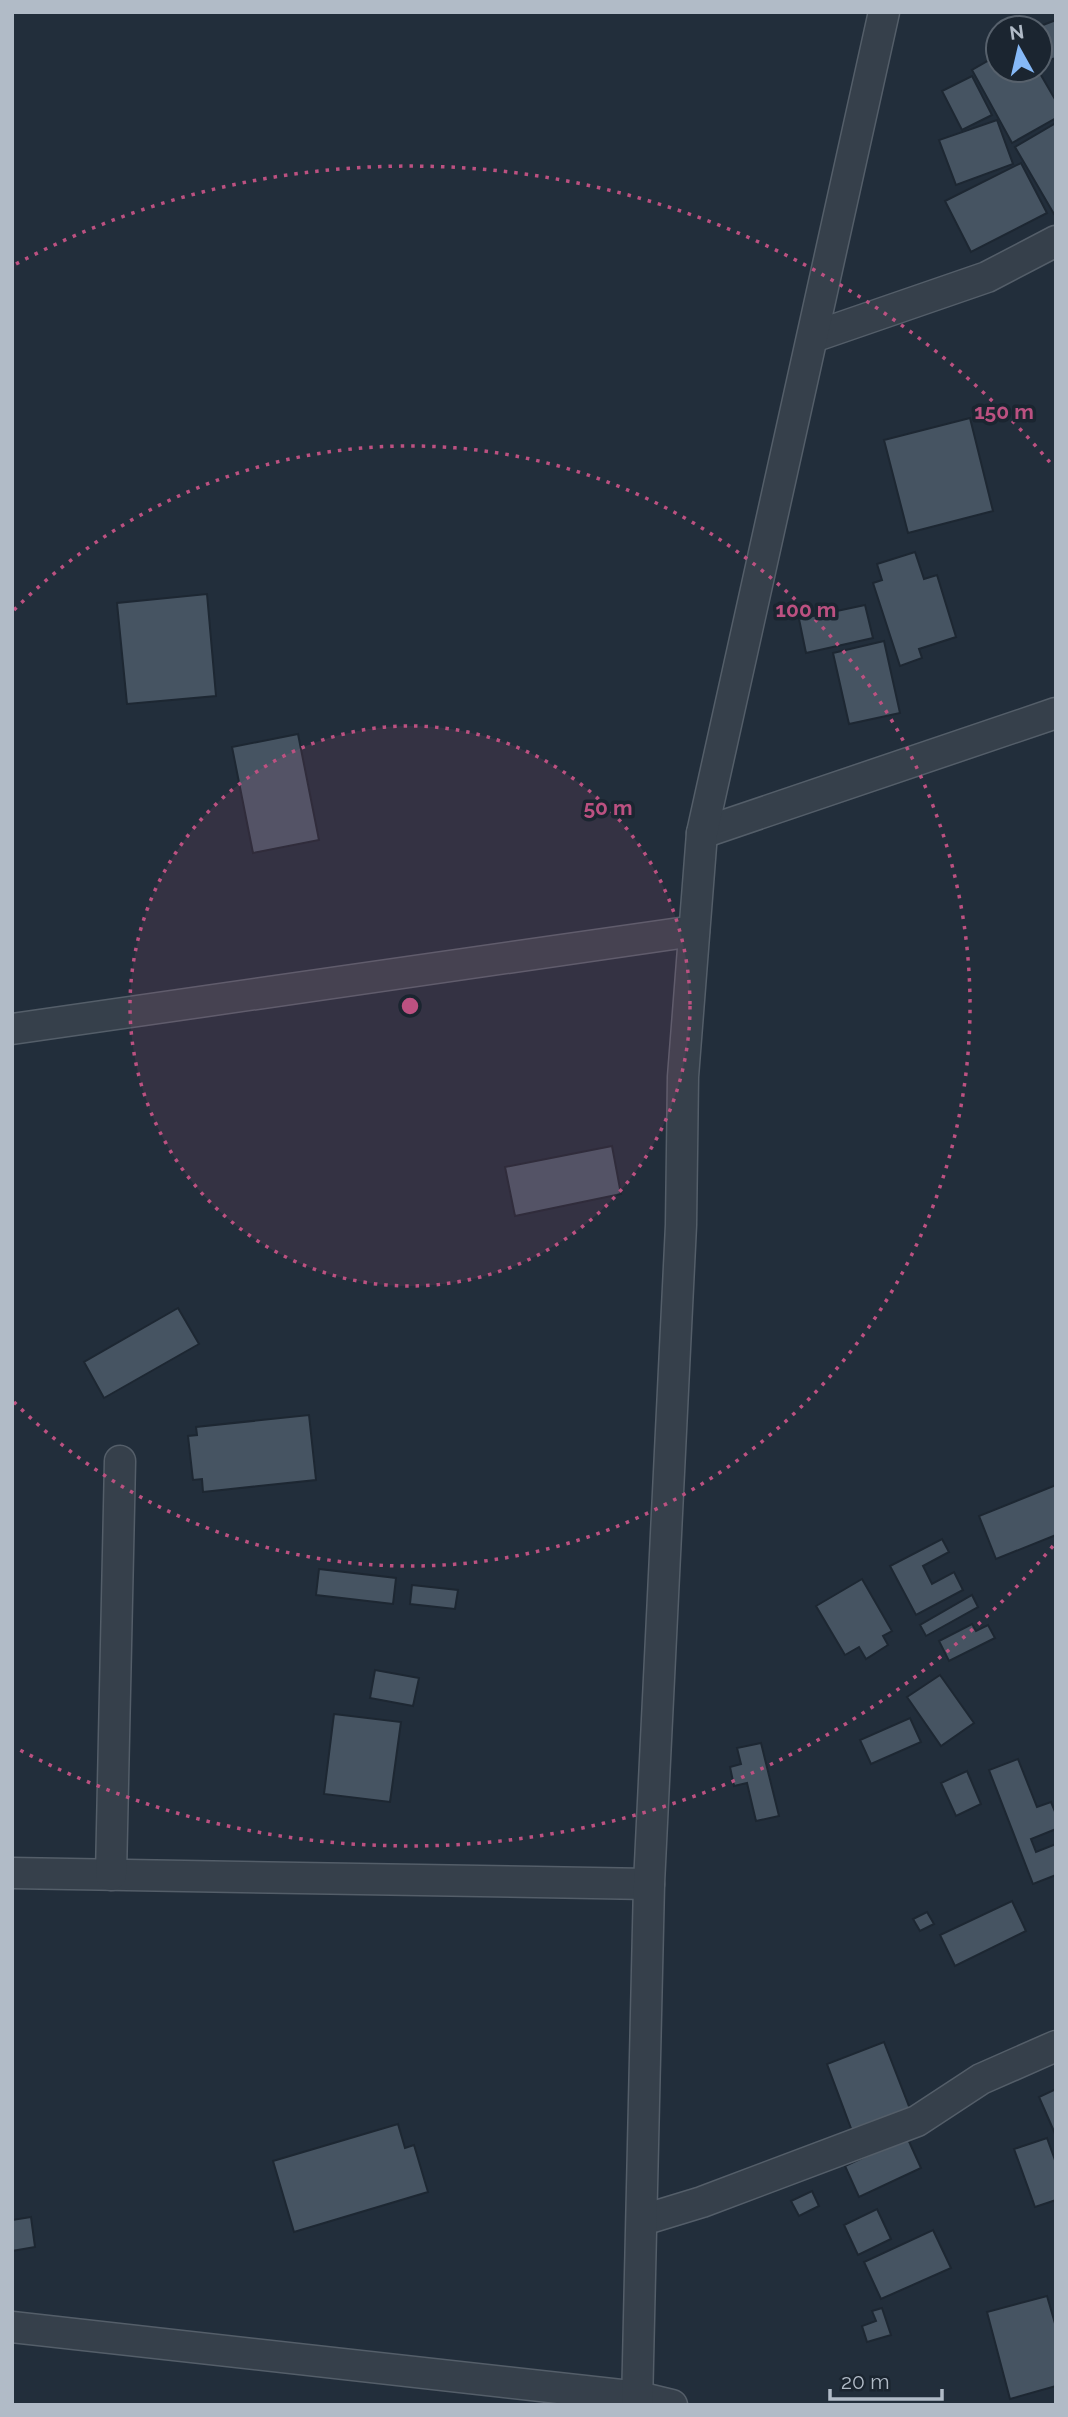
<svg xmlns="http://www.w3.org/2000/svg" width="1068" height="2417" viewBox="0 0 1068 2417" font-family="Raleway,sans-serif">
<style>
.building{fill:#465462;stroke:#1d2732;stroke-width:2}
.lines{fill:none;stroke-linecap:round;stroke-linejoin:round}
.minor-casing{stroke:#545e69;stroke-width:33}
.minor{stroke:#36404b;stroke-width:30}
.ring{fill:none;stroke:#bc5181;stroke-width:3.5;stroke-dasharray:3.5 7}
.centre{fill:#bc5181;stroke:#1b2530;stroke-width:3.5}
.ring-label{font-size:21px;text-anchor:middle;font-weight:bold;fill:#bc5181;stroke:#1b2530;stroke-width:7;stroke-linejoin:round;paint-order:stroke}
</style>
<rect width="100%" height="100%" fill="#222e3b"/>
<g class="building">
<path d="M1056,20V58L1040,63V28H1035Z"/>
<path d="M998,55V70H1038L1056,101V118L1012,143L972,70Z"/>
<path d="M972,76L992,115L962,130L942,91Z"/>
<path d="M997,120L1013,164L956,185L939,140Z"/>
<path d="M1056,123V213L1054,214L1015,147Z"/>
<path d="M1021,163L1047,213L971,252L945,201Z"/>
<path d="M970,418L993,511L908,533L884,440Z"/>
<path d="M915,552L924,579L937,575L956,637L919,649L922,658L900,666L873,583L882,580L877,564Z"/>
<path d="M207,594L216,696L127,704L117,603Z"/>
<path d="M865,605L873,638L806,653L799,619Z"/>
<path d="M884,641L900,713L849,724L833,653Z"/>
<path d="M298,734L319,840L253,853L232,747Z"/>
<path d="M612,1146L621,1194L515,1216L505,1167Z"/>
<path d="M178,1308L199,1344L104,1398L84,1362Z"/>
<path d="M309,1415L316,1480L203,1492L202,1479L193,1480L188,1436L197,1435L196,1427Z"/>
<path d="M1056,1485V1535L996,1559L979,1516Z"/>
<path d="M942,1539L949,1552L923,1566L932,1584L954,1572L963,1590L916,1615L890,1566Z"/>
<path d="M319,1569L396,1578L393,1604L316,1595Z"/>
<path d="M862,1579L892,1631L883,1636L888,1645L866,1659L859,1647L845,1655L816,1606Z"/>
<path d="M412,1585L458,1590L455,1609L410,1604Z"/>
<path d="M972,1595L978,1607L926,1636L920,1625Z"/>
<path d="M972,1624L976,1631L988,1625L995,1638L949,1661L939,1641Z"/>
<path d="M375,1670L419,1678L413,1706L370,1698Z"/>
<path d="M940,1675L974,1723L941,1746L907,1697Z"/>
<path d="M334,1714L401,1722L390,1802L324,1794Z"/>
<path d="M910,1718L921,1742L871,1764L860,1740Z"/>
<path d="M761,1743L779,1816L756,1821L747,1783L734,1786L730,1767L741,1764L737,1748Z"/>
<path d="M1018,1759L1037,1807L1051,1802L1056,1814V1829L1031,1839L1036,1852L1056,1844V1875L1033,1884L989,1770Z"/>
<path d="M967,1771L981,1804L956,1816L941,1783Z"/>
<path d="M1012,1901L1026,1931L955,1966L940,1935Z"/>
<path d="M927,1912L934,1924L920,1931L913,1919Z"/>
<path d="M884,2042L910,2109L852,2131L827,2064Z"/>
<path d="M1056,2089V2136L1039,2097Z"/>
<path d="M398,2124L405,2148L414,2145L428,2192L294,2232L273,2161Z"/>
<path d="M907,2137L921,2168L859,2197L845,2166Z"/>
<path d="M1047,2138L1056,2163V2200L1035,2207L1014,2149Z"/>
<path d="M812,2191L819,2206L799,2216L791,2201Z"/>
<path d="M877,2209L891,2239L858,2255L844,2225Z"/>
<path d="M31,2217L35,2247L12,2251V2220Z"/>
<path d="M933,2230L951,2268L881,2299L864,2262Z"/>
<path d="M1047,2296L1056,2327V2386L1010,2399L987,2312Z"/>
<path d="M882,2308L891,2335L867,2342L862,2326L876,2321L872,2311Z"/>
</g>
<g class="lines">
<defs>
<g id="minor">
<path d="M813,337L987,277L1056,241"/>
<path d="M702,833L1056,713"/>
<path d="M12,1029L694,931"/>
<path d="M12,1873L649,1884"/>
<path d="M111,1875L120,1461"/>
<path d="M643,2220L702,2202L917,2121L981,2079L1056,2046"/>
<path d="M12,2327L639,2397L672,2405"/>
<path d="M637,2405L649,1884L681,1225L683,1077L702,833L884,12"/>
</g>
</defs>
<use href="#minor" class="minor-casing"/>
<use href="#minor" class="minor"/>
</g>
<circle cx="410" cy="1006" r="280" fill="#bc5181" fill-opacity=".12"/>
<g class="ring">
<circle cx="410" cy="1006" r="280"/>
<path d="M14 610A560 560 0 1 1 14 1402"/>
<path d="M1053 1546A840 840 0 0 1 16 1748M16 264A840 840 0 0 1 1053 466"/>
</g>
<circle cx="410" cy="1006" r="10" class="centre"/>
<g class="ring-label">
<text x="1004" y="419">150 m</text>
<text x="806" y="617">100 m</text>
<text x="608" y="815">50 m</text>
</g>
<rect width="1068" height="2417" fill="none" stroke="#b1bbc7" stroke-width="28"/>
<g transform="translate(1019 49) rotate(352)"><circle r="33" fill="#1b2530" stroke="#57616c" stroke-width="2"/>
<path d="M0-5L12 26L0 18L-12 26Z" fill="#86b9f7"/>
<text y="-10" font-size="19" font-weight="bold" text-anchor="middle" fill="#b1bbc7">N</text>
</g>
<path d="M830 2389v10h112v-10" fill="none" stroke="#b1bbc7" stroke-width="3.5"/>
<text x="841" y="2389" font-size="21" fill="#b1bbc7" stroke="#1b2530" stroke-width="5" paint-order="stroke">20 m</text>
</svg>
